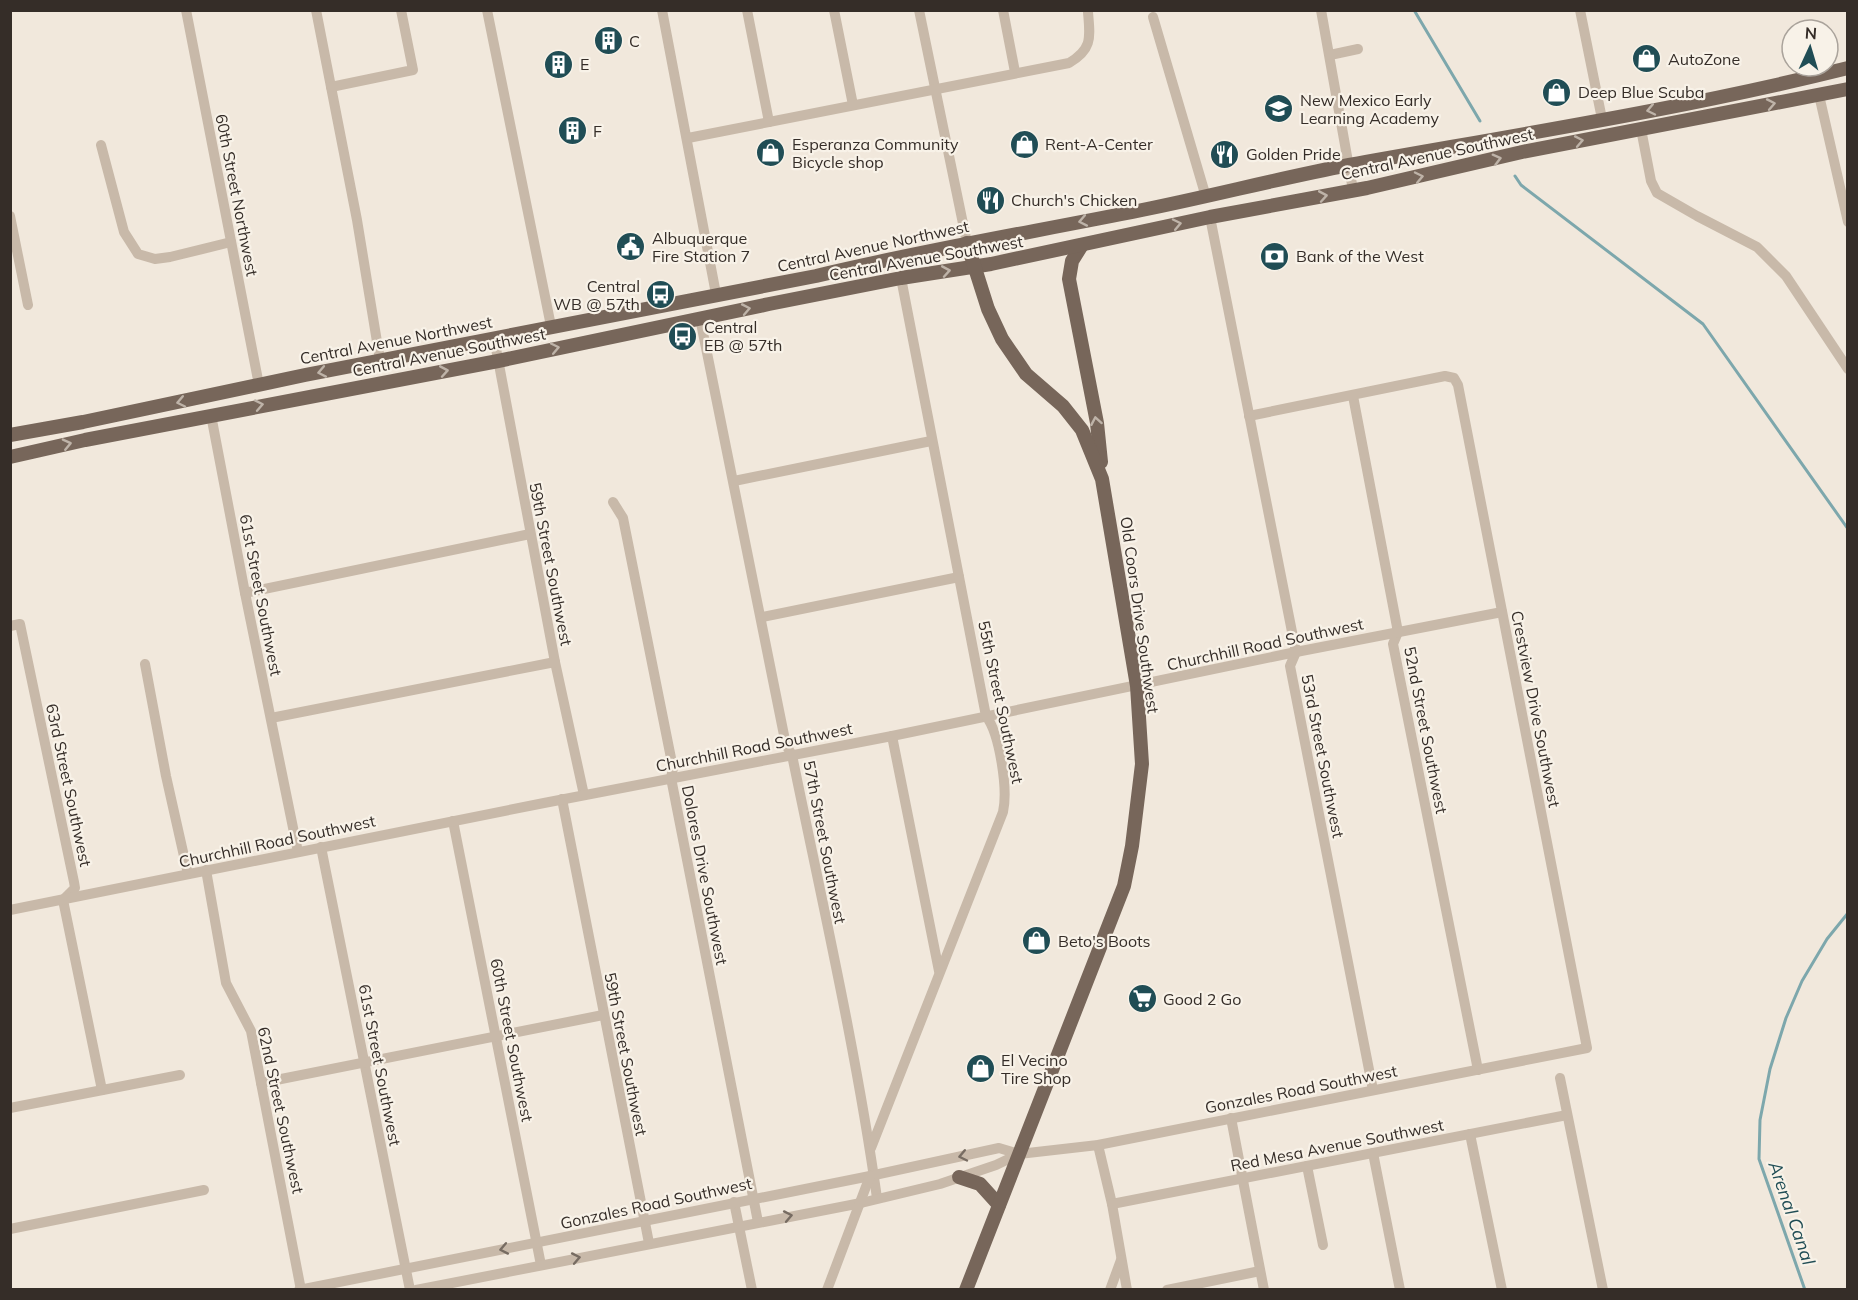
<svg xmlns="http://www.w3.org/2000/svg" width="1858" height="1300" viewBox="0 0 1858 1300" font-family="Mulish,sans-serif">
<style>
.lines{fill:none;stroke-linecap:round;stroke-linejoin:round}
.stream{stroke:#7da7ac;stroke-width:3}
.minor{stroke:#c8b9a9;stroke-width:10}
.major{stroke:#77665a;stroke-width:14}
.oneway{stroke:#beb3a8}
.oneway2{stroke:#776c62}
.labels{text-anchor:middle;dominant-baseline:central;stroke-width:4.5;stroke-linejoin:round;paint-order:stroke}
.poi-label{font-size:16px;fill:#352d28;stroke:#f8f2e8;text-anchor:start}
.street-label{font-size:16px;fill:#352d28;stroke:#f8f2e8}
.water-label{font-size:18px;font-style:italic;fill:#204d55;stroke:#f8f2e8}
</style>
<rect width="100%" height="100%" fill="#f1e8dc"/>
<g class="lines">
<g class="stream">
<path d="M1414,10L1480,121"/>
<path d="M1515,176L1521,185L1703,324L1848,529"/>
<path d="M1805,1290L1759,1159L1760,1120L1770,1069L1786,1018L1802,981L1827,939L1848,913"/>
</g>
<g class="minor">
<path d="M186,10L259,385"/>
<path d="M316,10L357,220L380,360"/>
<path d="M487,10L551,326"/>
<path d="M662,10L716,294"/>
<path d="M747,10L769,122"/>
<path d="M834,10L853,105"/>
<path d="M919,10L967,243"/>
<path d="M1003,10L1015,72"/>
<path d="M1321,10L1353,190"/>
<path d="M1580,10L1602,119"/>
<path d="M1153,17L1206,197"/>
<path d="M1330,55L1358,49"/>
<path d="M331,87L413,70L401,10"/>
<path d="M1819,95L1848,222"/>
<path d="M1641,129L1651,181L1657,193L1697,216L1757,247L1786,276L1848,369"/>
<path d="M688,138L1069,63C1093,49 1090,37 1088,12"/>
<path d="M101,145L124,232L138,254L155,259L170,257L231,242"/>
<path d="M10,216L28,305"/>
<path d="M1210,217L1296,652L1290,666L1373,1090"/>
<path d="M700,318L786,745L792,755C822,902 856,1049 877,1198"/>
<path d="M494,338L555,662L584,795"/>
<path d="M1353,396L1398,632L1393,644L1478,1070"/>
<path d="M211,415L245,593L298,852"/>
<path d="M734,481L931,441"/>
<path d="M613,502L623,518L673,768L671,778L758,1222"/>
<path d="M245,593L530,534"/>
<path d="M762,617L959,577"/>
<path d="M10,626L20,624L74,882L75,888L63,900L102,1090"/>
<path d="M145,664L166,776L188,874"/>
<path d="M271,718L555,662"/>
<path d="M892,736L939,971"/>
<path d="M562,799L649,1243"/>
<path d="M453,821L541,1265"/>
<path d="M321,847L410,1290"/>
<path d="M206,870L226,983L251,1031L301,1290"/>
<path d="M10,910L544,803L892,736L1296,652L1502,612"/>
<path d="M1560,1078L1603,1290"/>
<path d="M261,1083L603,1015"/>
<path d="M10,1108L180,1075"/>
<path d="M1231,1118L1264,1290"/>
<path d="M1470,1134L1502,1290"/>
<path d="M1098,1145L1112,1204L1127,1290"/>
<path d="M871,1148L1003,812C1008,790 1000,734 986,716L901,278"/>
<path d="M1373,1153L1400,1290"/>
<path d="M1307,1166L1323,1245"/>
<path d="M734,1202L752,1290"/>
<path d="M1112,1204L1567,1115"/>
<path d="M10,1229L204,1190"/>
<path d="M299,1290L870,1176L999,1148L1019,1154"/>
<path d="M416,1290L861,1203L940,1184L996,1165L1019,1154L1098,1145L1587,1048L1458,385L1454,378L1445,376L1249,416"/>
<path d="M827,1290L870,1176"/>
<path d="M1110,1290L1121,1260"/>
<path d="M1167,1290L1260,1271"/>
</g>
<g class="major">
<path d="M1082,245L1072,261L1069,279L1097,423L1101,462"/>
<path d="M10,435L83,422L305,375L816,276C924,250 1033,232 1142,210C1212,196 1280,178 1349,165C1516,135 1683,109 1848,68"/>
<path d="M10,457L85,440L498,361L769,304L901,278L991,264L1210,217L1367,188L1522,152L1848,89"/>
<path d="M959,1177L980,1184L999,1205"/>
<path d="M966,1290L1124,886L1132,846L1142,764L1137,686L1102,479L1082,430L1063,406L1026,374L1002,339L988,309L967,243"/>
</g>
</g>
<defs><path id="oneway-chevron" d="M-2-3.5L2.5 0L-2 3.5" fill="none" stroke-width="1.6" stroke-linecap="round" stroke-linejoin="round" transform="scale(1.5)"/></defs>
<g class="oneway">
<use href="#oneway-chevron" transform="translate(1771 104) rotate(-11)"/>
<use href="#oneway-chevron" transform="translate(1651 110) rotate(168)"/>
<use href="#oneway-chevron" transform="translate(1579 141) rotate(-11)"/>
<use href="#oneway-chevron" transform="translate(1497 159) rotate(-15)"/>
<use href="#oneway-chevron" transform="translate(1419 177) rotate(-12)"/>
<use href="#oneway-chevron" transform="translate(1323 196) rotate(-10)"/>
<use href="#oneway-chevron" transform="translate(1083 221) rotate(169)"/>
<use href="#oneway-chevron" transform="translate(1177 224) rotate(-12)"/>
<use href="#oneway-chevron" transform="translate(946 271) rotate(-10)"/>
<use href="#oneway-chevron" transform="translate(746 309) rotate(-11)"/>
<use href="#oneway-chevron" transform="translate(555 348) rotate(-12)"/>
<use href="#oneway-chevron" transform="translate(444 371) rotate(-10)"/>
<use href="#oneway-chevron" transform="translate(322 372) rotate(169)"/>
<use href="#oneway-chevron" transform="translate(181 402) rotate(168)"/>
<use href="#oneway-chevron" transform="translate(259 405) rotate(-11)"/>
<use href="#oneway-chevron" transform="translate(1096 421) rotate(-100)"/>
<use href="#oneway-chevron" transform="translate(67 444) rotate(-13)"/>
</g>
<g class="oneway2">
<use href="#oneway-chevron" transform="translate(963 1156) rotate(168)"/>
<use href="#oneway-chevron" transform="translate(788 1216) rotate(-11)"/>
<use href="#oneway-chevron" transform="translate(504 1249) rotate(169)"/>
<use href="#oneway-chevron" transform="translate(576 1258) rotate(-11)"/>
</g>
<defs>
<symbol id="building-disc" viewBox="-11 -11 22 22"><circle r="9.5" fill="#204d55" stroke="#f8f2e8"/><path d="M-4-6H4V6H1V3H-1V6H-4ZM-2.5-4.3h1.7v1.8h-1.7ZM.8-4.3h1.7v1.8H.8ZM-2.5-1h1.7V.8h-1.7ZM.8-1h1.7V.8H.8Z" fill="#fff"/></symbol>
<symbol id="shop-disc" viewBox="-11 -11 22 22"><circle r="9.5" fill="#204d55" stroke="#f8f2e8"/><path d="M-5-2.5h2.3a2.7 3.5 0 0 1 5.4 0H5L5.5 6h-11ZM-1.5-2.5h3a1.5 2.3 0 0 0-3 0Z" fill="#fff"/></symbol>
<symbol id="school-disc" viewBox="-11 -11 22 22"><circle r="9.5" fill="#204d55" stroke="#f8f2e8"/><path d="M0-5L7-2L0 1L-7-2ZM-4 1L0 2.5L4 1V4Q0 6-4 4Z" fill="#fff"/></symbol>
<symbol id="restaurant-disc" viewBox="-11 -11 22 22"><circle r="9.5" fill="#204d55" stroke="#f8f2e8"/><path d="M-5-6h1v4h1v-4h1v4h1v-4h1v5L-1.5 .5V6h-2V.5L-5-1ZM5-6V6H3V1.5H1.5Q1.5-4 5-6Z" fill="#fff"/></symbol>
<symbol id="civic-disc" viewBox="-11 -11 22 22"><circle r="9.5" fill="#204d55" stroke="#f8f2e8"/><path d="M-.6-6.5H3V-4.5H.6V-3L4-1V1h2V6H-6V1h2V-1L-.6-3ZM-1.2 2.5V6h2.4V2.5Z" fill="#fff"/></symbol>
<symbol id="bank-disc" viewBox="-11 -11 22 22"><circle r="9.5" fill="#204d55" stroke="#f8f2e8"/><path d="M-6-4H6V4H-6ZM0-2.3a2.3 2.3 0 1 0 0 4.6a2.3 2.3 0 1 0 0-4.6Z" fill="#fff"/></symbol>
<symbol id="bus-disc" viewBox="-11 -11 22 22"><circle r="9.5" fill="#204d55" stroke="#f8f2e8"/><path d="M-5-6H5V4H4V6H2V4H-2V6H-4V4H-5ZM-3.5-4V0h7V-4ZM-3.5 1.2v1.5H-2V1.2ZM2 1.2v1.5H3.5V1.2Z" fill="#fff"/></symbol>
<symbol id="supermarket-disc" viewBox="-11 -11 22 22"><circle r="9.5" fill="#204d55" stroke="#f8f2e8"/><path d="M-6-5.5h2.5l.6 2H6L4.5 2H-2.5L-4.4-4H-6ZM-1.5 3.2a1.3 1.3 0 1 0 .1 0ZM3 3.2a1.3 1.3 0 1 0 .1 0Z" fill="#fff"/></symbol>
</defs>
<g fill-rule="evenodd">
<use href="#building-disc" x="592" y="24" width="33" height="33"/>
<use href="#shop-disc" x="1630" y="42" width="33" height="33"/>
<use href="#building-disc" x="542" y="48" width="33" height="33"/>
<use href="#shop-disc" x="1540" y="76" width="33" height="33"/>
<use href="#school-disc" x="1262" y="92" width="33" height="33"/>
<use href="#building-disc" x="556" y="114" width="33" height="33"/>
<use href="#shop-disc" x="1008" y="128" width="33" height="33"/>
<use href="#shop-disc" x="754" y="136" width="33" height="33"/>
<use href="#restaurant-disc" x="1208" y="138" width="33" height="33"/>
<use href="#restaurant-disc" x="974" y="184" width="33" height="33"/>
<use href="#civic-disc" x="614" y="230" width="33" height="33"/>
<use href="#bank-disc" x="1258" y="240" width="33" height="33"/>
<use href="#bus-disc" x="644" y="278" width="33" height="33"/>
<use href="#bus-disc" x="666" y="320" width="33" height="33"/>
<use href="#shop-disc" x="1020" y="924" width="33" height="33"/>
<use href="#supermarket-disc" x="1126" y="982" width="33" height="33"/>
<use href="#shop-disc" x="964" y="1052" width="33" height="33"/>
</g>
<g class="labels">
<g class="poi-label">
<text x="629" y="41">C</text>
<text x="1668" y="59">AutoZone</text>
<text x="580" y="64">E</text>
<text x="1578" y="92">Deep Blue Scuba</text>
<text x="1300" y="100">New Mexico Early<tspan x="1300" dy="18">Learning Academy</tspan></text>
<text x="593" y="131">F</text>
<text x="792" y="144">Esperanza Community<tspan x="792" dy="18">Bicycle shop</tspan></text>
<text x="1045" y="144">Rent-A-Center</text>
<text x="1246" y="154">Golden Pride</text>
<text x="1011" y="200">Church's Chicken</text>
<text x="652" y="238">Albuquerque<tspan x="652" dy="18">Fire Station 7</tspan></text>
<text x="1296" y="256">Bank of the West</text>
<text x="640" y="286" text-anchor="end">Central<tspan x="640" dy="18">WB @ 57th</tspan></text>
<text x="704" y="327">Central<tspan x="704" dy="18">EB @ 57th</tspan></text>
<text x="1058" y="941">Beto's Boots</text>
<text x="1163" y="999">Good 2 Go</text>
<text x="1001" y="1060">El Vecino<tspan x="1001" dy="18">Tire Shop</tspan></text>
</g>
<g class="street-label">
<text transform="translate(1437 154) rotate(-12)">Central Avenue Southwest</text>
<text transform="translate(237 195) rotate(79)">60th Street Northwest</text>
<text transform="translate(873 246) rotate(-12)">Central Avenue Northwest</text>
<text transform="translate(926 258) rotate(-10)">Central Avenue Southwest</text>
<text transform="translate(396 340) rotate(-11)">Central Avenue Northwest</text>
<text transform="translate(449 352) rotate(-11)">Central Avenue Southwest</text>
<text transform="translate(551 564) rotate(79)">59th Street Southwest</text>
<text transform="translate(261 595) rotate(79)">61st Street Southwest</text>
<text transform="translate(1140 615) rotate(82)">Old Coors Drive Southwest</text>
<text transform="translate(1265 644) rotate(-12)">Churchhill Road Southwest</text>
<text transform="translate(1001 702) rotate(78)">55th Street Southwest</text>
<text transform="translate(1536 709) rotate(79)">Crestview Drive Southwest</text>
<text transform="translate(1426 730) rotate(79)">52nd Street Southwest</text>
<text transform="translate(754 747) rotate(-11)">Churchhill Road Southwest</text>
<text transform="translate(1323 756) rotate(79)">53rd Street Southwest</text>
<text transform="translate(69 785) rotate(78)">63rd Street Southwest</text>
<text transform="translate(277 841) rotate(-12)">Churchhill Road Southwest</text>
<text transform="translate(825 842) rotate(79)">57th Street Southwest</text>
<text transform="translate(705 875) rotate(79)">Dolores Drive Southwest</text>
<text transform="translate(512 1040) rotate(79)">60th Street Southwest</text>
<text transform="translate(626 1054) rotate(79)">59th Street Southwest</text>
<text transform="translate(380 1065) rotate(79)">61st Street Southwest</text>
<text transform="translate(1301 1089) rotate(-11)">Gonzales Road Southwest</text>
<text transform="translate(281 1110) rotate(78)">62nd Street Southwest</text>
<text transform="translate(1337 1145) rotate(-11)">Red Mesa Avenue Southwest</text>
<text transform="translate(656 1203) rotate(-12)">Gonzales Road Southwest</text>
</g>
<g class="water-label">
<text transform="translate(1792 1213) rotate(71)">Arenal Canal</text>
</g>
</g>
<rect width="1858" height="1300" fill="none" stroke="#352d28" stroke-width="24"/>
<g transform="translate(1810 48) rotate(4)"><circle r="28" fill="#f8f2e8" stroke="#aaa39b" stroke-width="1.5"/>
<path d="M0-4.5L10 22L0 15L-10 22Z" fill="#204d55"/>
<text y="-9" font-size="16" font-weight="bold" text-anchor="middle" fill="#352d28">N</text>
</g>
</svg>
